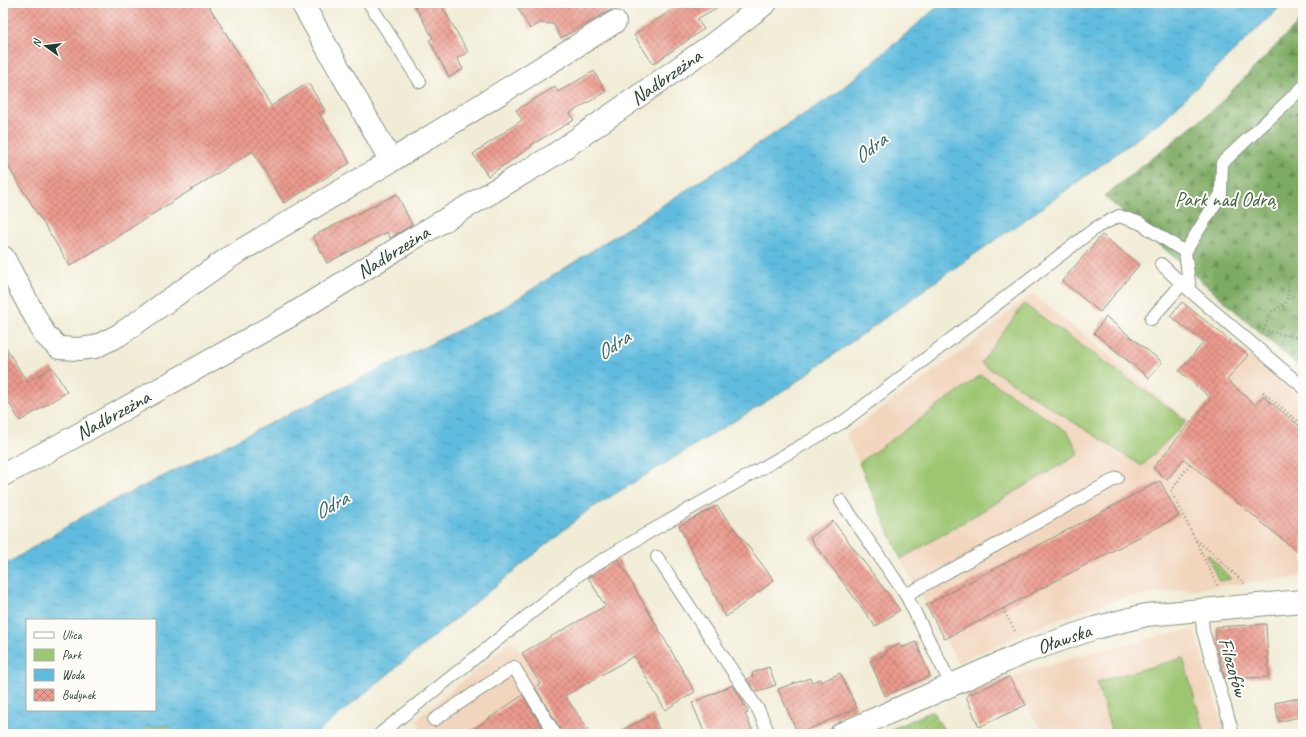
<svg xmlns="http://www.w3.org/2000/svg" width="1306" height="737" viewBox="0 0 1306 737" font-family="Caveat,sans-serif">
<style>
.built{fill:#f2d5bd}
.grass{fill:url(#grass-dots);stroke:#5e8253}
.forest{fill:url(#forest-firs);stroke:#4e744c}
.wetland{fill:url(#wetland-marsh);stroke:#5e8253}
.park{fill:#9dc672;stroke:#5e8253}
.garden{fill:url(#garden-furrows);stroke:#5e8253}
.water{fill:url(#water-ripples);stroke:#407c89;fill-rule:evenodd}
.building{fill:url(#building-cross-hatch)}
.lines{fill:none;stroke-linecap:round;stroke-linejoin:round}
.service-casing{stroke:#889485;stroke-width:14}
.minor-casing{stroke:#889485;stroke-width:24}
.path{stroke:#889485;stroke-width:2.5;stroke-dasharray:1 3;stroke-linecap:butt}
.service{stroke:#fff;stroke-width:12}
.minor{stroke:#fff;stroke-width:22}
.labels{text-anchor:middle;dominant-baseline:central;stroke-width:4;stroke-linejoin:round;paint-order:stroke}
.street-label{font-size:20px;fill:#1f3d34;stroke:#fdfcf7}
.park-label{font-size:20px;fill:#3e5f44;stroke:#fdfcf7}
.water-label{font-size:21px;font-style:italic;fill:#326367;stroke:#fdfcf7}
</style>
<defs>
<pattern id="grass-dots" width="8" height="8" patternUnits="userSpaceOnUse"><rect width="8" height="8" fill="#9dc672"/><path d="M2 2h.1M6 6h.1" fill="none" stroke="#7fa25e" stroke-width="1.8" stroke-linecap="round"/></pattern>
<pattern id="forest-firs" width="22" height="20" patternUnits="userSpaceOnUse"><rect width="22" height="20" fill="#7eab64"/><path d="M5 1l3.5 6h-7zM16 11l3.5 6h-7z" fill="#678c53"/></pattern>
<pattern id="wetland-marsh" width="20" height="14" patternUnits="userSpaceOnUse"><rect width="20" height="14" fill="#9dc672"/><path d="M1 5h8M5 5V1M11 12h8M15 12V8" fill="none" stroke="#7fa25e"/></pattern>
<pattern id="garden-furrows" width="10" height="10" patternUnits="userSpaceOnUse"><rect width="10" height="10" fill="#9dc672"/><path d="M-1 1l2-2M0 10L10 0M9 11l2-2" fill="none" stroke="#7fa25e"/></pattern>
<pattern id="water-ripples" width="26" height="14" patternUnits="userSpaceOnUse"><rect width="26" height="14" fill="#60bcde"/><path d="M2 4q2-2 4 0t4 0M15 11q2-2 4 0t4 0" fill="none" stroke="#4f9ab5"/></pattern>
<pattern id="building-cross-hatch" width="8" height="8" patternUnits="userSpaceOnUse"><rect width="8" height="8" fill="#ec9a8e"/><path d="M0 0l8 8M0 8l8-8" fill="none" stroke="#bf7f75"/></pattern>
</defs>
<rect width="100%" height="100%" fill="#fdfcf7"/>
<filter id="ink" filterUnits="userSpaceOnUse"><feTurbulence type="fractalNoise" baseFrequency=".025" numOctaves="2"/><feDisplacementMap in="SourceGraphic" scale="8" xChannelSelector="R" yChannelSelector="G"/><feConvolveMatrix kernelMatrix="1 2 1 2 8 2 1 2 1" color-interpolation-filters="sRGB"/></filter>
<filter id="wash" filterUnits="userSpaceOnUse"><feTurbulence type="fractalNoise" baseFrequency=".012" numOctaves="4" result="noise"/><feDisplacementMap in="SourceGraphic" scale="16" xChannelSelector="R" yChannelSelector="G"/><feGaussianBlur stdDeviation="0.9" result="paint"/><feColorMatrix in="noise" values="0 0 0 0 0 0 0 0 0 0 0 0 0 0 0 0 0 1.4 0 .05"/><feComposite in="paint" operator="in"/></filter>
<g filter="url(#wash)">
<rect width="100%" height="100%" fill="#f1ecd6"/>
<g class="built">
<path d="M1032,293L1190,422L1247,355L1303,401V577L1167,592L1121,598L1047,623L958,663L901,559L846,434L968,347Z"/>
<path d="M1194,629L1225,734H1044L1009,677L1103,649Z"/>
<path d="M511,641L522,653L569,734H425L416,720Z"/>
</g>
<path class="grass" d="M1209,555L1231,579L1219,581L1207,556Z"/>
<path class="forest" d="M1303,18V370L1104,196L1212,111Z"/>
<path class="wetland" d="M148,726H168L177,734H146Z"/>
<g class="park">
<path d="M1024,304L1187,421L1142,466L981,363Z"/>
<path d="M981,375L1068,432L1079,454L901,559L859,463Z"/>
<path d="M1183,658L1205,734H1112L1097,682Z"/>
</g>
<path class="garden" d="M932,711L947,734H880H881Z"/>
<path class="water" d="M942,3H1284L1165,118L1046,205L943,276L785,390L587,511L320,730L314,734H177L168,726H148L146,734H3V566L87,514L503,308L837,93ZM27,620H155V710H27Z"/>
<g id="blocks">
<g class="building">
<path d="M3,3H207L271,106L308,83L325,110L319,113L350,163L284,203L253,151L70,266L3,158Z"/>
<path d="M413,3H440L468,52L457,58L463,69L449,77L429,40L433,38Z"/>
<path d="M515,3H623L561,38L553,24L540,23L530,29Z"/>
<path d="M682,3H725L697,19L704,29L653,64L634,35Z"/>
<path d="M594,71L606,92L570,113L574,120L531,145L532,146L488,176L473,154L522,120L516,110L555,87L558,92Z"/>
<path d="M397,194L412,225L390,238L387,232L327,263L313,236Z"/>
<path d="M1102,235L1139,265L1100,312L1062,281Z"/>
<path d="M1182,302L1248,355L1227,380L1255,405L1263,396L1303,429V556L1184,459L1167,480L1153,468L1211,398L1179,371L1204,342L1170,316Z"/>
<path d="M1106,317L1162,362L1149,378L1094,333Z"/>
<path d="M3,343L27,382L52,367L67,392L20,421L3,393Z"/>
<path d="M1160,481L1179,516L945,639L926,605Z"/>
<path d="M717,506L774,580L726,617L679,526Z"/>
<path d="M833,521L900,610L875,627L873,623L810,538Z"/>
<path d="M618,559L695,692L665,710L634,656L565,696L591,734H562L561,730L535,687L540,684L522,653L605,606L588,577Z"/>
<path d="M1266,624L1269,677L1225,679L1216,645V627Z"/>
<path d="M916,642L930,676L885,696L870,661L886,654L885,651L900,644L901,648Z"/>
<path d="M769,667L776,685L756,692L747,679L753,676L752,673Z"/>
<path d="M840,673L857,708L798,734L778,689L810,678L812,682L820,679L821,682Z"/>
<path d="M1009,677L1026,705L979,727L966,696Z"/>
<path d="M733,685L741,698L748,713L745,714L754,734H705L692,703Z"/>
<path d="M523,695L546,734H466Z"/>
<path d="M1303,697V716L1279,722L1275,703Z"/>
<path d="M653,715L661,734H613Z"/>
</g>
</g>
</g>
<g filter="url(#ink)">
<use href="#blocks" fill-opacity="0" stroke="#889485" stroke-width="1"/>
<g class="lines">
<defs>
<g id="service">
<path d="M369,3L420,82"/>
<path d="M1161,264L1182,284L1303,387"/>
<path d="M1190,290L1185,252L1221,194L1222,163L1303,87"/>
<path d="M1151,319L1182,284"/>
<path d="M841,501L906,595"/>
<path d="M657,557L759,711L769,734"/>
<path d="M1201,609L1203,631L1233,734"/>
<path d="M951,684L906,595L1117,478"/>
<path d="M434,720L514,667L555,734"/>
<path d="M380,734L581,573L651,531L843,422L1097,227L1119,216L1140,223L1185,252"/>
</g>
<g id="minor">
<path d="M302,3L391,161L615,22"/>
<path d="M3,257L45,335L59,348L79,349L95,347L119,335L230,257L391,161"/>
<path d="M3,475L65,442L290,316L411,240L554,155L713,44L766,3"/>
<path d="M841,734L1026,652L1095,628L1146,615L1303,601"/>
</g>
</defs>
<use href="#service" class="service-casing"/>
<use href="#minor" class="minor-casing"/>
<g class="path">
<path d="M1297,116L1303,120"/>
<path d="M1235,204L1273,196L1303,199"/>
<path d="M1263,330L1303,339"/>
<path d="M1264,330C1266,325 1267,317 1271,313C1276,308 1284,307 1286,301C1290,294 1287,286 1289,279L1280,273"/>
<path d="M1263,392L1303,426"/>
<path d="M1190,464L1171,491L1195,539L1211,552L1245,584"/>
<path d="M1196,541L1218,587"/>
<path d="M1003,609L1016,633"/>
</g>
<use href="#service" class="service"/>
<use href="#minor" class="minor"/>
</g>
</g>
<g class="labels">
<g class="street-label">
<text transform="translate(666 77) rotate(-35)">Nadbrzeżna</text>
<text transform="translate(393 252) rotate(-32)">Nadbrzeżna</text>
<text transform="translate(113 415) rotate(-29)">Nadbrzeżna</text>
<text transform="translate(1064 639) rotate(-19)">Oławska</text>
<text transform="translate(1233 667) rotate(74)">Filozofów</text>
</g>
<g class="park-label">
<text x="1225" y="199">Park nad Odrą</text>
</g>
<g class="water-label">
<text transform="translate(870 148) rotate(-38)">Odra</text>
<text transform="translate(613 345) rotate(-34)">Odra</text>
<text transform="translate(331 505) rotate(-29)">Odra</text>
</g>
</g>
<rect width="1306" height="737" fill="none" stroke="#fdfcf7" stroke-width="16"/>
<rect x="26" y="619" width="130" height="92" fill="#fdfcf7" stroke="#a4b0a9"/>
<rect x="34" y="632" width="20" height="6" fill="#ffffff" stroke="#a4b0a9"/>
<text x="62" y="639" font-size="12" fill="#1f3d34">Ulica</text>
<rect x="34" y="649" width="20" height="12" fill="#9dc672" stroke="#a4b0a9"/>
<text x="62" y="659" font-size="12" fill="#1f3d34">Park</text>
<rect x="34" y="669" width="20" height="12" fill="url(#water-ripples)" stroke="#a4b0a9"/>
<text x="62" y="679" font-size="12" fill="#1f3d34">Woda</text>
<rect x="34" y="689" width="20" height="12" fill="url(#building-cross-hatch)" stroke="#a4b0a9"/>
<text x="62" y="699" font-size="12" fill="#1f3d34">Budynek</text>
<g transform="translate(46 46) rotate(285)" stroke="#fdfcf7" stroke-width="3" paint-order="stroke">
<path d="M0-3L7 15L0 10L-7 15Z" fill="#1f3d34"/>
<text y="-6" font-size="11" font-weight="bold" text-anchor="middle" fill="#1f3d34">N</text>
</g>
</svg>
